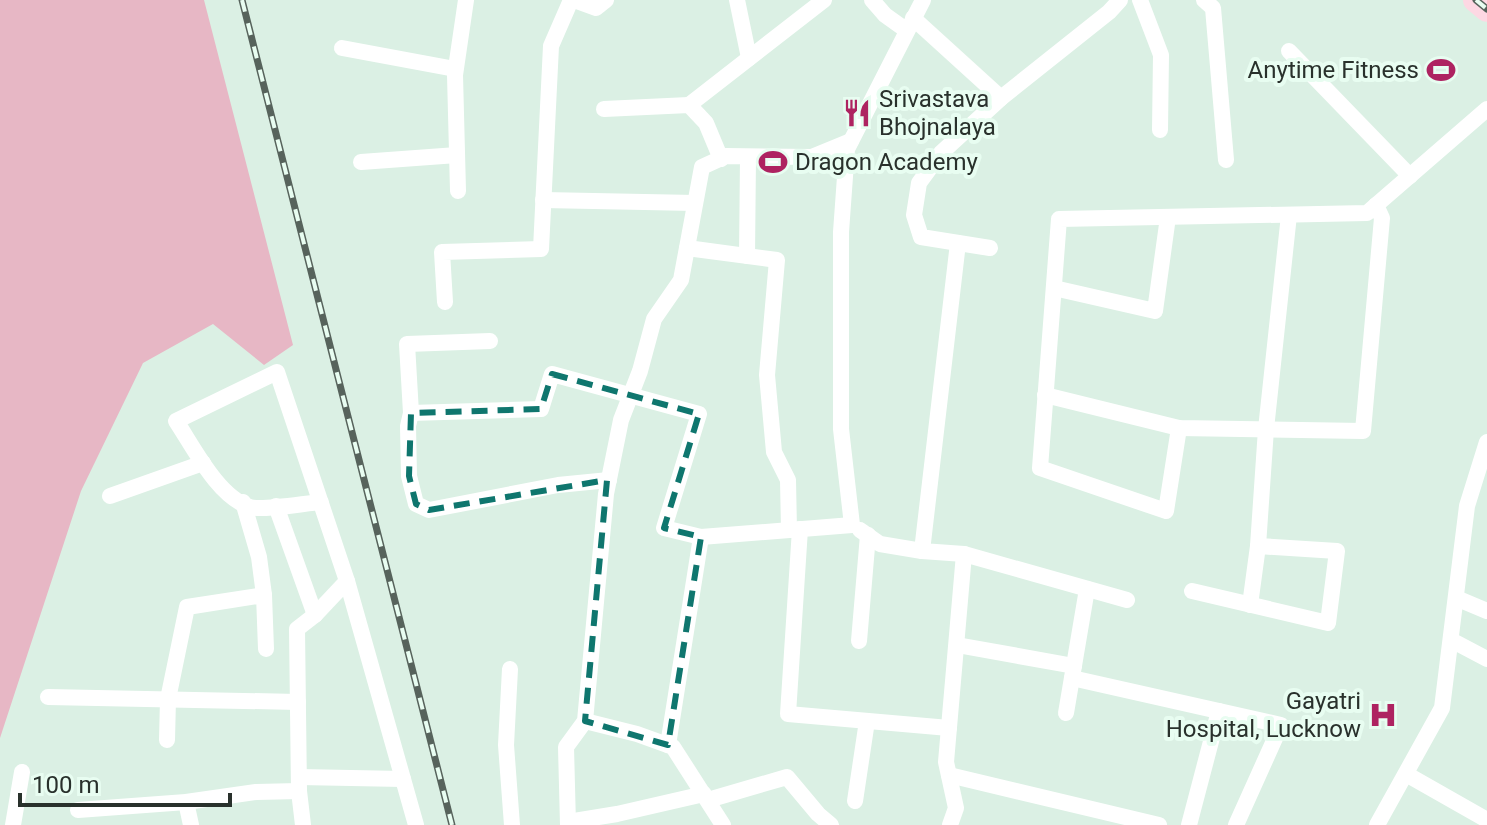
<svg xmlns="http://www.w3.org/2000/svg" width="1487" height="825" viewBox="0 0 1487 825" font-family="Roboto,sans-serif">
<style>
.green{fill:#e7b7c5}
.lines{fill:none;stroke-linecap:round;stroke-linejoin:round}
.minor{stroke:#fff;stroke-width:16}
.primary{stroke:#fdd8e3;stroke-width:24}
.rail-casing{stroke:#57635c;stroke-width:7}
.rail{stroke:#e8fdf1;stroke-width:4;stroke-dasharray:12;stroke-linecap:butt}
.marked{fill:none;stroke:#0f766e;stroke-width:6;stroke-dasharray:16 10;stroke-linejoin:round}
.labels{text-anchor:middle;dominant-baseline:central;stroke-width:8;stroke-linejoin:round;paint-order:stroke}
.poi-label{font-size:24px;fill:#29312c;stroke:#e8fdf1;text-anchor:end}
</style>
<rect width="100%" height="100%" fill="#dbf0e4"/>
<path class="green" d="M0,0H204L293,345L264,365L213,324L143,363L81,491L0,738Z"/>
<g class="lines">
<g class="minor">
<path d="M574,0L596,8L606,0"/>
<path d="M737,0L749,58"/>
<path d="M872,0L885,15L906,30"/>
<path d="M1140,0L1161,55L1160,130"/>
<path d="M1204,0L1213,8L1226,160"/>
<path d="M913,18L1001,98"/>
<path d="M342,48L455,69"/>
<path d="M1289,51L1410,176"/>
<path d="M689,105L824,0"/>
<path d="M604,109L689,105L706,123L721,159"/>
<path d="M361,162L457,155"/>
<path d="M458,191L455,75L466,0"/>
<path d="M543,200L695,203"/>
<path d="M958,243L922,551L964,554L1127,600"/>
<path d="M687,248L777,260L767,375L774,452L788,480L789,530"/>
<path d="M990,248L921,237L914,215L919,183L941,153L1001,98L1109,12L1120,0"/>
<path d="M747,256L748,157"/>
<path d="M1054,288L1155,311L1168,217"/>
<path d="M445,302L442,252L541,249L551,46L571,0"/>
<path d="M490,341L407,344L411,413L408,426L409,476L416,504L429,510L558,485L609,480"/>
<path d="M1045,395L1179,428L1363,431L1382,218L1376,205"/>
<path d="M411,413L541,409L552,374L699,414L664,528L701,537L852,525L841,429V232L847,149L923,0"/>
<path d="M1179,428L1166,511L1040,468L1059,219L1367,213L1487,109"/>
<path d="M110,496L203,463"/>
<path d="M243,502L259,557L264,595L266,649"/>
<path d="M321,502C306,503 262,511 250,507C218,497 194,448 176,421L277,372L347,581L416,825"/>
<path d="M276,506L315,615"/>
<path d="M800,529L788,714L949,728"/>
<path d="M860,530L880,544L922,551"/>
<path d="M1192,591L1328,623L1337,551L1258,546"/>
<path d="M1456,598L1487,611"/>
<path d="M1250,605L1258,546L1266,429L1289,215"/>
<path d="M1451,640L1487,659"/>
<path d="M859,641L868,535"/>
<path d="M957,645L1074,666"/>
<path d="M510,669L506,745L512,825"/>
<path d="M1072,678L1281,725L1236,825"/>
<path d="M48,697L298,702"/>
<path d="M1066,713L1087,589"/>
<path d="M585,721L637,734L673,747L723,825"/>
<path d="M167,740L168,699L187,607L264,595"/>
<path d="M668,745L701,537"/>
<path d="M1406,774L1487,820"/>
<path d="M949,775L1159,825"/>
<path d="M299,777L403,779"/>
<path d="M708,800L787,777L818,814L831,825"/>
<path d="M855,801L867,721"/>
<path d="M186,802L191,825"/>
<path d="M78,810L186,802L256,792L299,791"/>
<path d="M568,822L617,814L704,794"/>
<path d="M13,825L22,772"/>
<path d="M303,825L299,791L297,629L315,615L347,581"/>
<path d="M568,825L566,747L585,721L606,494L621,420L640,371L654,319L681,280L702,167L726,156L812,157L851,141"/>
<path d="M950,825L956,808L946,762L964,554"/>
<path d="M1189,825L1219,711"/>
<path d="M1377,825L1442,708L1467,506L1487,442"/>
</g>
<path class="primary" d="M1475,0L1487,10"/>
<defs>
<g id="rail">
<path d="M242,0L452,825"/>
<path d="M1476,0L1487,9"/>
</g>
</defs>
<use href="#rail" class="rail-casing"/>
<use href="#rail" class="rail"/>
</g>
<path class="marked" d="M552,374L699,414L664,528L701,537L668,745L585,721L607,480L429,510L416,504L409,476L411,413L541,409Z"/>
<defs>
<symbol id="stadium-bare" viewBox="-9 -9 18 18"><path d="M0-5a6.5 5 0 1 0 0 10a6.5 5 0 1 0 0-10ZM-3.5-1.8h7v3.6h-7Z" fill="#ae2361" stroke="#e8fdf1" stroke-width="2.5" paint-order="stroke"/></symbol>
<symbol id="restaurant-bare" viewBox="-9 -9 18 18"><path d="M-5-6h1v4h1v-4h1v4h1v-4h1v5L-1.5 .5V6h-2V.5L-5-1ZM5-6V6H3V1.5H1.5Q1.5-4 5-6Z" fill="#ae2361" stroke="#e8fdf1" stroke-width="2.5" paint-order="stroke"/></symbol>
<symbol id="hospital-bare" viewBox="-9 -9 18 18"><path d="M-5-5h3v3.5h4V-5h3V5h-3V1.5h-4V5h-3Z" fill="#ae2361" stroke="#e8fdf1" stroke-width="2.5" paint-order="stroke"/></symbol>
</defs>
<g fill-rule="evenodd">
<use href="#stadium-bare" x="1421" y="50" width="40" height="40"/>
<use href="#restaurant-bare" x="837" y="93" width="40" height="40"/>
<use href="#stadium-bare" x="753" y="142" width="40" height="40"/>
<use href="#hospital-bare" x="1363" y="695" width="40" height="40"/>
</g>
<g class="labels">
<g class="poi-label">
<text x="1419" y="70">Anytime Fitness</text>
<text x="879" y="99" text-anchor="start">Srivastava<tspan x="879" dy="28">Bhojnalaya</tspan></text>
<text x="795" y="162" text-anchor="start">Dragon Academy</text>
<text x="1361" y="701">Gayatri<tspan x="1361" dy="28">Hospital, Lucknow</tspan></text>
</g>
</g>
<path d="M20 793v12h210v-12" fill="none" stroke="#29312c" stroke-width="4"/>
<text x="32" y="793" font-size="24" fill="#29312c" stroke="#e8fdf1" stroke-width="6" paint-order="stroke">100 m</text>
</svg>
